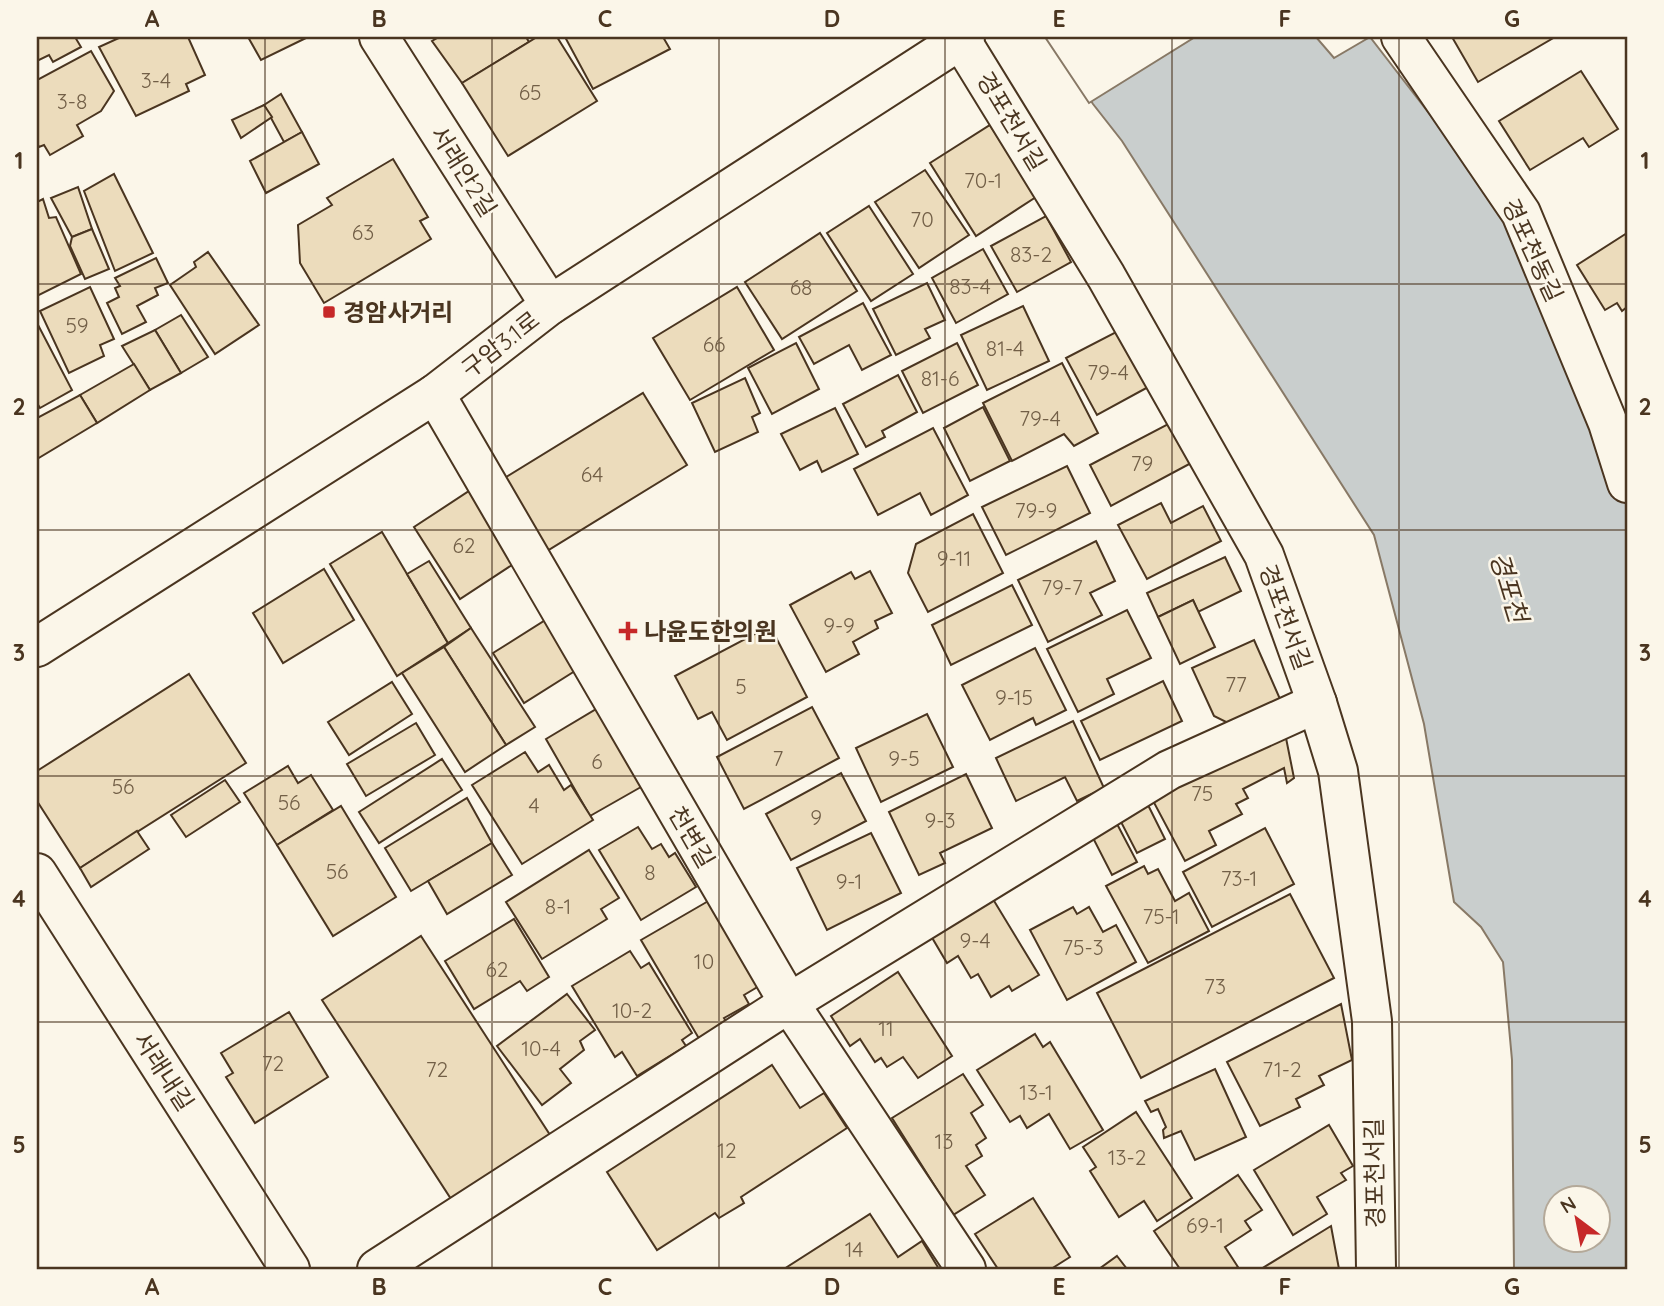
<svg xmlns="http://www.w3.org/2000/svg" width="1664" height="1306" viewBox="0 0 1664 1306" font-family="Quicksand,'Noto Sans KR',sans-serif">
<style>
.water{fill:#c9cecd;stroke:#887966;stroke-width:2;fill-rule:evenodd}
.pier{fill:#fbf6e9;stroke:#887966;stroke-width:2}
.building{fill:#ecdcbc;stroke:#4a3520;stroke-width:2}
.lines{fill:none;stroke-linecap:round;stroke-linejoin:round}
.minor-casing{stroke:#4a3520;stroke-width:42}
.primary-casing{stroke:#4a3520;stroke-width:42}
.minor{stroke:#fbf6e9;stroke-width:38}
.primary{stroke:#fbf6e9;stroke-width:38}
.grid{fill:none;stroke:#4a3520;stroke-width:2;stroke-opacity:0.55}
.poi-dot{fill:#c62828;stroke:#fbf6e9;stroke-width:2.5}
.labels{text-anchor:middle;dominant-baseline:central;stroke-width:5;stroke-linejoin:round;paint-order:stroke}
.number-label{font-size:21px;fill:#725f47}
.street-label{font-size:24px;fill:#4a3520;stroke:#fbf6e9}
.poi-label{font-size:24px;font-weight:bold;fill:#4a3520;stroke:#fbf6e9;text-anchor:start}
.water-label{font-size:26px;font-style:italic;fill:#4a3520;stroke:#fbf6e9}
.neatline{fill:none;stroke:#4a3520;stroke-width:2.5}
.grid-label{font-size:23px;text-anchor:middle;font-weight:bold;fill:#4a3520}
</style>
<rect width="100%" height="100%" fill="#fbf6e9"/>
<path class="water" d="M1049,37H1316L1334,58L1370,37L1503,209L1623,490L1627,509V1269H1514L1512,1060L1503,962L1481,927L1454,902L1424,724L1374,535L1122,141L1093,104ZM1556,1198H1598V1240H1556Z"/>
<path class="pier" d="M1045,37H1195L1089,103Z"/>
<g class="building">
<path d="M37,37H75L81,47L53,62L49,55L37,61Z"/>
<path d="M121,37H188L205,75L186,84L189,91L136,116L99,47Z"/>
<path d="M248,37H308L261,60Z"/>
<path d="M439,37H526L529,42L462,83L432,41Z"/>
<path d="M537,37H557L597,101L508,156L462,83Z"/>
<path d="M565,37H663L670,49L593,89Z"/>
<path d="M1452,37H1555L1478,82Z"/>
<path d="M91,51L114,91L101,111L77,125L83,136L50,155L44,145L39,147L37,143V80Z"/>
<path d="M1581,71L1618,129L1589,147L1583,138L1530,170L1499,121Z"/>
<path d="M281,94L302,132L284,142L264,105Z"/>
<path d="M264,105L272,117L241,138L232,120Z"/>
<path d="M990,125L1036,197L976,236L930,163Z"/>
<path d="M302,132L319,164L266,193L250,161Z"/>
<path d="M393,159L428,217L420,221L431,239L324,303L300,263L298,225L332,205L327,198Z"/>
<path d="M925,170L969,235L919,268L875,202Z"/>
<path d="M114,174L153,253L115,271L84,191Z"/>
<path d="M78,187L92,229L72,237L51,198Z"/>
<path d="M43,199L49,218L56,217L81,274L37,296V202Z"/>
<path d="M869,206L913,274L871,301L827,233Z"/>
<path d="M1046,216L1071,262L1017,292L991,246Z"/>
<path d="M92,229L109,269L85,279L70,246L72,237Z"/>
<path d="M820,233L857,291L782,339L745,282Z"/>
<path d="M1627,233V307L1622,311L1617,303L1605,310L1577,265Z"/>
<path d="M983,249L1008,294L956,323L932,278Z"/>
<path d="M208,252L259,325L215,354L170,285L196,267L194,262Z"/>
<path d="M156,258L168,283L155,288L158,295L137,306L146,322L122,334L107,303L119,297L115,288L120,286L115,278Z"/>
<path d="M927,283L945,320L925,329L930,338L896,355L873,309Z"/>
<path d="M90,287L114,339L100,345L104,356L69,373L40,311Z"/>
<path d="M737,287L774,350L690,400L653,338Z"/>
<path d="M863,303L891,355L862,370L849,345L814,364L799,337Z"/>
<path d="M1023,306L1049,361L987,390L961,335Z"/>
<path d="M181,315L208,357L181,373L155,330Z"/>
<path d="M37,323L72,390L40,408L37,403Z"/>
<path d="M155,330L181,373L150,390L122,346Z"/>
<path d="M1120,330L1150,386L1097,415L1066,358Z"/>
<path d="M796,343L819,389L772,414L748,368Z"/>
<path d="M957,343L978,385L923,413L902,371Z"/>
<path d="M1062,363L1098,433L1074,446L1064,434L1012,461L983,403Z"/>
<path d="M134,364L150,390L97,423L80,395Z"/>
<path d="M898,375L917,412L882,431L885,437L866,447L843,404Z"/>
<path d="M745,378L760,413L752,417L758,432L715,452L692,403Z"/>
<path d="M643,393L687,465L542,554L498,482Z"/>
<path d="M80,395L97,423L37,459V418Z"/>
<path d="M983,407L1010,461L970,481L944,428Z"/>
<path d="M835,408L858,454L822,472L817,461L800,470L781,434Z"/>
<path d="M1172,422L1193,462L1111,506L1090,465Z"/>
<path d="M933,428L968,495L931,515L920,493L878,515L854,469Z"/>
<path d="M1067,466L1090,513L1006,555L982,507Z"/>
<path d="M469,491L515,563L460,599L414,527Z"/>
<path d="M1161,503L1171,523L1203,506L1221,541L1147,579L1118,525Z"/>
<path d="M973,514L1003,573L928,612L908,573L916,544Z"/>
<path d="M382,532L448,643L397,676L330,564Z"/>
<path d="M1096,541L1115,581L1090,593L1102,615L1048,642L1018,580Z"/>
<path d="M1225,557L1241,591L1198,612L1193,600L1158,617L1147,593Z"/>
<path d="M429,561L471,628L448,643L407,574Z"/>
<path d="M324,569L354,620L283,663L253,613Z"/>
<path d="M870,571L892,613L875,621L878,628L853,642L859,654L826,672L790,605L851,572L855,579Z"/>
<path d="M1012,585L1032,625L951,665L932,625Z"/>
<path d="M1193,600L1215,647L1180,664L1158,617Z"/>
<path d="M1127,610L1151,658L1107,679L1114,694L1078,712L1047,649Z"/>
<path d="M555,614L586,664L524,703L493,653Z"/>
<path d="M770,626L807,697L727,740L712,712L698,719L675,676Z"/>
<path d="M471,628L535,727L506,745L444,647Z"/>
<path d="M1254,640L1280,699L1228,723L1214,716L1192,668Z"/>
<path d="M444,647L506,745L465,772L402,673Z"/>
<path d="M1035,648L1066,710L1036,725L1033,718L990,740L962,685Z"/>
<path d="M189,674L246,763L80,868L37,801V771Z"/>
<path d="M1163,681L1182,721L1100,760L1081,721Z"/>
<path d="M392,682L412,714L349,755L328,722Z"/>
<path d="M603,705L648,783L590,816L546,739Z"/>
<path d="M812,707L839,758L744,809L717,757Z"/>
<path d="M927,714L953,767L881,802L856,748Z"/>
<path d="M1073,721L1104,788L1077,801L1065,777L1016,801L996,758Z"/>
<path d="M416,723L435,755L366,796L347,764Z"/>
<path d="M1284,728L1294,778L1287,783L1284,768L1243,789L1248,798L1236,804L1242,814L1209,831L1216,845L1185,861L1151,797Z"/>
<path d="M525,752L538,772L549,765L564,790L571,785L593,820L522,864L472,785Z"/>
<path d="M442,759L462,790L379,843L359,812Z"/>
<path d="M288,766L298,783L311,775L333,810L277,845L244,793Z"/>
<path d="M841,773L866,821L791,860L766,814Z"/>
<path d="M966,774L992,828L940,853L945,863L919,875L889,812Z"/>
<path d="M225,780L240,802L186,837L171,815Z"/>
<path d="M467,798L492,843L411,891L385,848Z"/>
<path d="M1148,805L1165,839L1137,853L1120,820Z"/>
<path d="M341,806L396,897L333,936L277,845Z"/>
<path d="M1116,822L1137,862L1112,875L1091,834Z"/>
<path d="M638,827L652,849L661,844L669,857L675,853L696,887L641,920L599,850Z"/>
<path d="M1265,828L1294,884L1212,927L1183,872Z"/>
<path d="M137,831L149,849L91,887L80,868Z"/>
<path d="M871,833L901,893L827,930L797,868Z"/>
<path d="M492,843L512,875L447,914L428,881Z"/>
<path d="M589,850L619,898L601,909L607,919L542,959L506,902Z"/>
<path d="M1144,866L1148,874L1158,869L1175,901L1189,893L1209,931L1148,963L1106,886Z"/>
<path d="M985,886L1039,975L1012,991L1009,986L991,997L978,974L971,978L958,956L947,963L924,924Z"/>
<path d="M1290,894L1334,978L1141,1078L1097,993Z"/>
<path d="M717,896L766,982L744,995L749,1004L724,1018L729,1026L701,1042L641,940Z"/>
<path d="M1073,907L1077,914L1089,907L1103,932L1116,925L1136,962L1067,1000L1030,930Z"/>
<path d="M514,919L549,977L527,991L520,981L474,1009L445,961Z"/>
<path d="M421,936L552,1138L453,1202L322,1000Z"/>
<path d="M630,951L641,968L649,963L692,1033L682,1040L686,1046L637,1076L622,1052L615,1057L572,986Z"/>
<path d="M898,972L952,1056L918,1078L903,1057L887,1067L881,1058L875,1062L860,1039L850,1046L831,1016Z"/>
<path d="M567,994L595,1030L580,1041L584,1050L560,1069L571,1083L542,1105L497,1046Z"/>
<path d="M1341,1004L1352,1060L1319,1076L1324,1085L1296,1099L1300,1107L1260,1126L1227,1062Z"/>
<path d="M289,1012L328,1077L255,1123L226,1077L233,1073L221,1053Z"/>
<path d="M1035,1034L1043,1047L1050,1042L1103,1130L1070,1149L1049,1114L1027,1128L1020,1116L1010,1122L977,1070Z"/>
<path d="M772,1065L800,1108L824,1093L847,1128L741,1197L744,1203L719,1218L715,1213L657,1250L607,1172Z"/>
<path d="M1215,1069L1246,1137L1195,1160L1181,1131L1164,1138L1163,1130L1166,1127L1158,1109L1151,1112L1145,1101Z"/>
<path d="M963,1074L983,1105L971,1113L986,1138L976,1145L982,1156L966,1166L985,1195L953,1215L892,1118Z"/>
<path d="M1136,1112L1192,1198L1157,1221L1144,1201L1119,1217L1090,1171L1096,1167L1083,1147Z"/>
<path d="M1329,1125L1353,1166L1341,1173L1346,1180L1317,1197L1327,1214L1293,1235L1254,1170Z"/>
<path d="M1238,1175L1262,1210L1245,1221L1251,1230L1225,1247L1238,1267L1234,1269H1180L1154,1231Z"/>
<path d="M1033,1198L1070,1257L1051,1269H998L975,1234Z"/>
<path d="M870,1214L898,1257L922,1241L939,1269H784Z"/>
<path d="M1331,1226L1339,1269H1261Z"/>
<path d="M1117,1256L1127,1269H1099Z"/>
</g>
<g class="lines">
<defs>
<g id="minor">
<path d="M379,37L550,305"/>
<path d="M959,37L1106,276L1264,555L1317,703L1338,771L1372,1021L1376,1269"/>
<path d="M1401,37L1521,213L1608,423L1627,483"/>
<path d="M435,394L789,1003L966,1269"/>
<path d="M37,873L290,1269"/>
<path d="M377,1269L789,1003L1169,770L1317,703"/>
</g>
<path id="primary" d="M37,647L435,394L550,305L965,37"/>
</defs>
<use href="#minor" class="minor-casing"/>
<use href="#primary" class="primary-casing"/>
<use href="#minor" class="minor"/>
<use href="#primary" class="primary"/>
</g>
<path class="grid" d="M265,37V1269M492,37V1269M719,37V1269M945,37V1269M1172,37V1269M1399,37V1269M37,284H1627M37,530H1627M37,776H1627M37,1022H1627"/>
<g class="poi-dot">
<rect x="322" y="305" width="14" height="14" rx="3.5"/>
<path d="M624.5 620.5h7v7h7v7h-7v7h-7v-7h-7v-7h7z"/>
</g>
<g class="labels">
<g class="number-label">
<text x="156" y="80">3-4</text>
<text x="530" y="92">65</text>
<text x="72" y="101">3-8</text>
<text x="983" y="180">70-1</text>
<text x="922" y="219">70</text>
<text x="363" y="232">63</text>
<text x="1031" y="254">83-2</text>
<text x="970" y="286">83-4</text>
<text x="801" y="287">68</text>
<text x="77" y="325">59</text>
<text x="714" y="344">66</text>
<text x="1005" y="348">81-4</text>
<text x="1108" y="372">79-4</text>
<text x="940" y="378">81-6</text>
<text x="1040" y="418">79-4</text>
<text x="1142" y="463">79</text>
<text x="592" y="474">64</text>
<text x="1036" y="510">79-9</text>
<text x="464" y="545">62</text>
<text x="954" y="558">9-11</text>
<text x="1062" y="587">79-7</text>
<text x="839" y="625">9-9</text>
<text x="1236" y="684">77</text>
<text x="741" y="686">5</text>
<text x="1014" y="697">9-15</text>
<text x="778" y="758">7</text>
<text x="904" y="758">9-5</text>
<text x="597" y="761">6</text>
<text x="123" y="786">56</text>
<text x="1202" y="793">75</text>
<text x="289" y="802">56</text>
<text x="534" y="805">4</text>
<text x="816" y="817">9</text>
<text x="940" y="820">9-3</text>
<text x="337" y="871">56</text>
<text x="650" y="872">8</text>
<text x="1239" y="878">73-1</text>
<text x="849" y="881">9-1</text>
<text x="558" y="906">8-1</text>
<text x="1161" y="916">75-1</text>
<text x="975" y="940">9-4</text>
<text x="1083" y="947">75-3</text>
<text x="704" y="961">10</text>
<text x="497" y="969">62</text>
<text x="1215" y="986">73</text>
<text x="632" y="1010">10-2</text>
<text x="886" y="1028">11</text>
<text x="541" y="1048">10-4</text>
<text x="273" y="1063">72</text>
<text x="437" y="1069">72</text>
<text x="1282" y="1069">71-2</text>
<text x="1036" y="1092">13-1</text>
<text x="944" y="1141">13</text>
<text x="727" y="1150">12</text>
<text x="1127" y="1157">13-2</text>
<text x="1205" y="1225">69-1</text>
<text x="854" y="1249">14</text>
</g>
<g class="street-label">
<text transform="translate(1012 121) rotate(59)">경포천서길</text>
<text transform="translate(464 171) rotate(58)">서래안2길</text>
<text transform="translate(1533 250) rotate(65)">경포천동길</text>
<text transform="translate(500 344) rotate(-38)">구암3.1로</text>
<text transform="translate(1286 617) rotate(70)">경포천서길</text>
<text transform="translate(692 837) rotate(60)">천변길</text>
<text transform="translate(164 1071) rotate(57)">서래내길</text>
<text transform="translate(1374 1173) rotate(-91)">경포천서길</text>
</g>
<g class="poi-label">
<text x="343" y="312">경암사거리</text>
<text x="644" y="631">나윤도한의원</text>
</g>
<g class="water-label">
<text transform="translate(1509 587) rotate(73)">경포천</text>
</g>
</g>
<rect width="1664" height="1306" fill="none" stroke="#fbf6e9" stroke-width="77"/>
<g transform="translate(1577 1219) rotate(328)"><circle r="33" fill="#fbf6e9" stroke="#b4a999" stroke-width="2"/>
<path d="M0-5L12 26L0 18L-12 26Z" fill="#c62828"/>
<text y="-10" font-size="19" font-weight="bold" text-anchor="middle" fill="#4a3520">N</text>
</g>
<rect x="38" y="38" width="1588" height="1230" class="neatline"/>
<g class="grid-label">
<text x="152" y="27">A</text>
<text x="379" y="27">B</text>
<text x="605" y="27">C</text>
<text x="832" y="27">D</text>
<text x="1059" y="27">E</text>
<text x="1285" y="27">F</text>
<text x="1512" y="27">G</text>
<text x="19" y="169">1</text>
<text x="1645" y="169">1</text>
<text x="19" y="415">2</text>
<text x="1645" y="415">2</text>
<text x="19" y="661">3</text>
<text x="1645" y="661">3</text>
<text x="19" y="907">4</text>
<text x="1645" y="907">4</text>
<text x="19" y="1153">5</text>
<text x="1645" y="1153">5</text>
<text x="152" y="1295">A</text>
<text x="379" y="1295">B</text>
<text x="605" y="1295">C</text>
<text x="832" y="1295">D</text>
<text x="1059" y="1295">E</text>
<text x="1285" y="1295">F</text>
<text x="1512" y="1295">G</text>
</g>
</svg>
